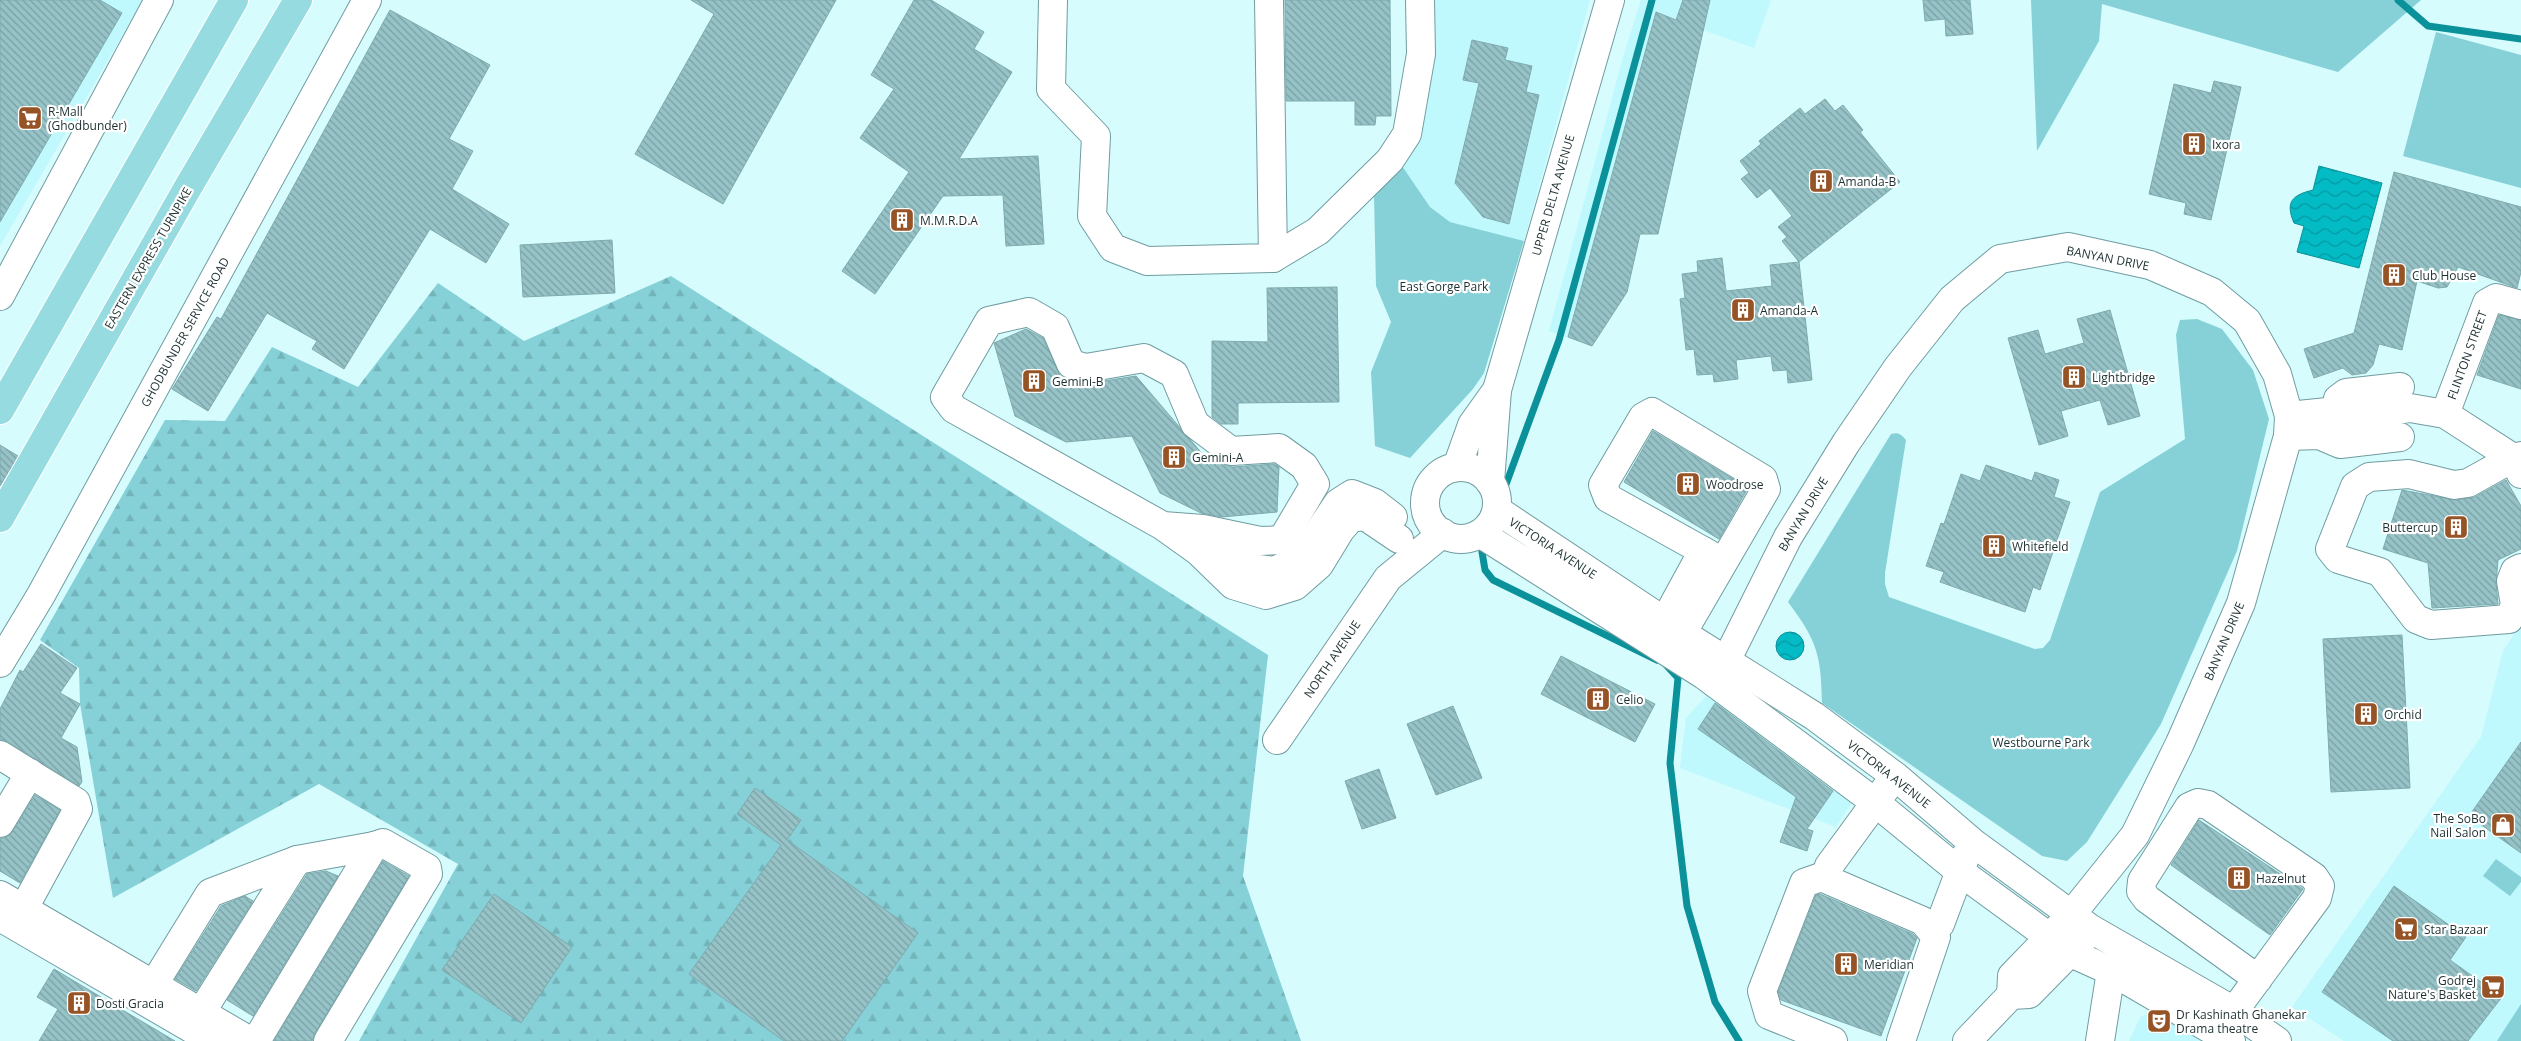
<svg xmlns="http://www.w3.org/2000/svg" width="2521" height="1041" viewBox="0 0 2521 1041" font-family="'Open Sans',sans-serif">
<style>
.built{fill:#bff8fd}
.green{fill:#85d1d7}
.forest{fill:url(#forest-firs)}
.water{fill:url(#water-waves);stroke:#0b9199}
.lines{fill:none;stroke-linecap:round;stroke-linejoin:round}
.stream{stroke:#0b9199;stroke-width:7}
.building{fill:url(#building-back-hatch);stroke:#7eabae}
.minor-casing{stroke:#709ca0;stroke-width:30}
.major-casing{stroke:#fff;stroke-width:30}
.minor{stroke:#fff;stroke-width:28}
.major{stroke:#95dbe0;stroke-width:28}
.labels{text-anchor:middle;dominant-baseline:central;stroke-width:4.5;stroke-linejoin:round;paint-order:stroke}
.poi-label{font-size:12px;fill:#1d3031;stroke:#fff;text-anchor:start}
.street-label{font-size:12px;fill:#1d3031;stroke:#fff}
.park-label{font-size:12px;fill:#183133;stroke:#fff}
</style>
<defs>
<pattern id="forest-firs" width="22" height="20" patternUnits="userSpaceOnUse" patternTransform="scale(1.25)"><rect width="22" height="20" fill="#85d1d7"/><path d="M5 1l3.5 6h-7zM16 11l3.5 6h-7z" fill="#72b4b9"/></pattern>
<pattern id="water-waves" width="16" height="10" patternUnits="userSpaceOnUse" patternTransform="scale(1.25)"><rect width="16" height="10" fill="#03bbc5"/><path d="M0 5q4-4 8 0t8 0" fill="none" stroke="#0498a1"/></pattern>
<pattern id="building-back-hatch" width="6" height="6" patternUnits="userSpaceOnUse" patternTransform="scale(1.25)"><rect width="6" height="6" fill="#96c3c7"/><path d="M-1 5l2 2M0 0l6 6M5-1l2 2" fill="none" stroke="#7a9fa2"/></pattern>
</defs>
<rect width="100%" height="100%" fill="#d6fcfe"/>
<g class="built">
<path d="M0,0H143L0,246Z"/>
<path d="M1431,0H1590L1524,241L1450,222L1430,207L1400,163Z"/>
<path d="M1641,0H1771L1754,48L1703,30L1658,234H1640L1627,292L1592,346L1549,331L1624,54Z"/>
<path d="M2521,624V1041H2344L2292,1007L2481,737L2503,651Z"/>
<path d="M1710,692L1856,796L1836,827L1680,768L1686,718Z"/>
<path d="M2164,1011L2209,1041H2129L2141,1016Z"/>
</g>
<g class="green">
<path d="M2031,0H2421L2338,72L2102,4L2099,41L2037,151Z"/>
<path d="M2436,32L2521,55V188L2403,156Z"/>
<path d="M1400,163L1430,207L1450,222L1524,241L1484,373L1473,389L1410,458L1375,446L1371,372L1391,322L1376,286L1374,195Z"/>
<path d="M2197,319L2222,329L2253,370L2269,419L2237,551L2161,724L2087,842L2067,861L2042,856L1822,703C1821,654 1817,641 1788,602L1891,434C1898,432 1901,434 1906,440L1885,573V584L1889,597L2035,649L2043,648L2050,640L2100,492L2185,439L2176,335L2180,320Z"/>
<path d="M2496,859L2521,877V882L2510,896L2483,876Z"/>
<path d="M2521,1004V1041H2497Z"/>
</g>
<path class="forest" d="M671,276L1268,655L1243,876L1301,1041H359L458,864L319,784L113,898L80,704L79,668L40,640L165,420L225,421L272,347L358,387L438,283L524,341Z"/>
<g class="water">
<path d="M2319,166L2382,183L2359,268L2297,252L2304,226L2294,223C2285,202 2292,195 2313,190Z"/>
<circle cx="1790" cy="646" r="14"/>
</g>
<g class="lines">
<g class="stream">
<path d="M2398,0L2428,26L2521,39"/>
<path d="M1505,487L1559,340L1652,0"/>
<path d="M1482,552L1485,570L1493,580L1657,660"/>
<path d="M1666,665L1678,678L1670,763L1687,906L1715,1002L1739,1041"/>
</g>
</g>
<g class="building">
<path d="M0,0H100L122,13L0,222Z"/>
<path d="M691,0H836L723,204L635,154L714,14Z"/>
<path d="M914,0H931L984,32L974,49L1012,72L959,159L1038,156L1044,244L1006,246L1003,195L943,196L875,294L842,271L909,172L860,138L894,89L871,75Z"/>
<path d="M1285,0H1390L1391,116H1376L1375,125H1355V101H1286Z"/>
<path d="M1683,0H1710L1658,234H1640L1627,292L1592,346L1568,337L1656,12L1676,20Z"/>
<path d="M1923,0H1970L1973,34L1946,36L1945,19L1925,21Z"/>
<path d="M390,10L490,65L449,139L473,151L452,189L509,224L486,263L430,229L344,369L312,349L317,341L267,313L208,411L172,389L217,317L221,319Z"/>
<path d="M1472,40L1508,48L1505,60L1532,66L1526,92L1539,95L1509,224L1483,217L1455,183L1479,83L1463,80Z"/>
<path d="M2214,81L2241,87L2211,220L2184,214L2186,203L2149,194L2174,84L2211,93Z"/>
<path d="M1825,99L1835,111L1843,105L1863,130L1860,132L1900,182L1799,262L1782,241L1787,237L1778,227L1792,216L1770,188L1757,198L1741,179L1749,173L1740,161L1761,144L1759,141L1800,108L1805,114Z"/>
<path d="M2394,172L2521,207V272L2517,288L2458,267L2447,287L2438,288L2417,281L2402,350L2379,344L2373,365L2366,373L2352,375L2343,368L2314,378L2304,349L2354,333Z"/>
<path d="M612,240L615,293L523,297L520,245Z"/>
<path d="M1722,258L1726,291L1772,286L1770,265L1799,262L1812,380L1788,383L1787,370L1773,371L1771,356L1736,360L1738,379L1714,382L1713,374L1697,375L1694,349L1686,350L1680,299L1685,298L1682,274L1698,272L1697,261Z"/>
<path d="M1337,287L1339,402L1238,403V424H1221L1212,417V341L1268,342L1267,288Z"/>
<path d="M2110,310L2140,416L2108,425L2100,400L2061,411L2068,436L2039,445L2008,338L2038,330L2045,354L2084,343L2077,319Z"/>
<path d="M2499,315L2521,320V389L2477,375Z"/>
<path d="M1026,329L1043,338L1065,387L1136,376L1211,464L1219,461L1232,467L1274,464L1279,467L1277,512L1222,517L1201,513L1160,493L1132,436L1066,442L1015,416L994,343Z"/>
<path d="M1653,431L1748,488L1719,539L1624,482Z"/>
<path d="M0,445L18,456L0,486Z"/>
<path d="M1986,465L2032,481L2035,472L2059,480L2054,497L2070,502L2040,590L2033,587L2025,612L1940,582L1944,572L1926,566L1941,523L1944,524L1961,474L1980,481Z"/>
<path d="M2506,480L2521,506V549L2498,560L2496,583L2498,604L2432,608L2428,563L2383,549L2402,490L2456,500L2475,497Z"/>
<path d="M2402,635L2410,788L2331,792L2323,639Z"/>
<path d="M41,644L77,668L60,693L80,704L61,738L77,747L82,782L79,786L8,742L0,739V709L20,670L23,672Z"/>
<path d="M1561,656L1655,704L1635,742L1541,694Z"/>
<path d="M1715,703L1833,791L1807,829L1813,831L1807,851L1780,842L1796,797L1698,729Z"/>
<path d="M1453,706L1482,778L1436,795L1407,724Z"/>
<path d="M2521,742V853L2469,816Z"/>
<path d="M1379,769L1396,818L1362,829L1345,781Z"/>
<path d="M755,788L801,820L787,840L918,933L842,1041H784L689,974L781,845L737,814Z"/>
<path d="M35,795L60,810L20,883L0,871V839L8,836L13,831Z"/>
<path d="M2199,820L2303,889L2270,935L2171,865Z"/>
<path d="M383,861L409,876L315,1033L312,1041H274Z"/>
<path d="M326,871L338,876L253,1016L227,1000L307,874Z"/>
<path d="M2394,886L2466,937L2450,960L2502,997L2468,1041H2393L2322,992Z"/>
<path d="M494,894L572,947L521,1023L442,970Z"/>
<path d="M1820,894L1913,934L1917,938L1881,1036L1781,1000L1778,992L1816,895Z"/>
<path d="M245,896L253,901L196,991L175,979L221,906Z"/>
<path d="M54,969L136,1018L175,1041H39L58,1009L37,997Z"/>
</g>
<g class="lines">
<defs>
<g id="minor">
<path d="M1053,0L1051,89L1096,136L1092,216L1113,248L1147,261L1273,258L1269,0"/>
<path d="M1273,258L1318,231L1390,160L1407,134L1421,54L1420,0"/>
<path d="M0,296L159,0"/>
<path d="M2445,414L2487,303L2496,298L2521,305"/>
<path d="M2289,416L2337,411L2350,416L2410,408L2445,414L2513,458L2521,456"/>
<path d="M2339,426L2338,399L2346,393L2400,387"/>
<path d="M2288,436L2319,435L2340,444L2400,437"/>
<path d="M1457,467L1472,425L1497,390"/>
<circle cx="1461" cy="503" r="36"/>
<path d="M2521,474L2513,458L2468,483L2454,485L2409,474L2369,477L2355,486L2330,549L2338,559L2380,572L2416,619L2431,625L2509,619L2515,605L2511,581L2515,571L2521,568"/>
<path d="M1490,482L1497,390L1610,0"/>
<path d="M1497,510L1682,633L1814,716L1895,776L1972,842L2091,929L2234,1011L2277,1041"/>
<path d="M1163,526L1203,529L1260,541L1282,540L1315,484L1304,466L1279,448L1231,451L1195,424L1174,374L1144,358L1086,368L1071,364L1055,327L1029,312L989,321L945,397L954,409L1163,526L1198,551L1233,585L1266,595L1295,586L1319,565L1341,529L1351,518L1365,516L1399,539"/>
<path d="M1481,534L1704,675L1876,803L1959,871L2071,953L2111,971L2231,1041"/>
<path d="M1202,552L1258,569L1275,571L1302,557L1338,503L1352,494L1375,503L1393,517"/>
<path d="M1656,637L1703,551"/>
<path d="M1673,649L1766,489L1763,479L1652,412L1643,417L1603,485L1608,498L1723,562"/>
<path d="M0,663L41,595L367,0"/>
<path d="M1715,683L1788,537L1846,443L1898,367L1952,299L2000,259L2068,247L2150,265L2212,292L2247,321L2277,374L2289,416L2288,436L2241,603L2180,743L2135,835L2071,915L2012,976L2011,995L1967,1041"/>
<path d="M1277,740L1388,578L1443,533"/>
<path d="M0,755L76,802L78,809L24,908"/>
<path d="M0,823L30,773"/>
<path d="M297,860L374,846"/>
<path d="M1829,866L1886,788"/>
<path d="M0,895L250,1041"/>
<path d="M0,917L213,1041"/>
<path d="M1940,924L1966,855"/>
<path d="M154,984L210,893L297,860L202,1011"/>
<path d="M2011,995L2029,994L2082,940"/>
<path d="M2234,1011L2317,898L2320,886L2314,877L2208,805L2198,803L2189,807L2142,881L2141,891L2147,899L2258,979"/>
<path d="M256,1041L374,846L383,843L427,868L428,874L328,1041"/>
<path d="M1833,1041L1769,1015L1762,991L1804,883L1821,877L1923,921L1936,937L1901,1041"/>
<path d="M2100,1041L2111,971"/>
</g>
<g id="major">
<path d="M0,410L234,0"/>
<path d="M0,518L187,189L298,0"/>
</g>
</defs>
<use href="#minor" class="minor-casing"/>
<use href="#major" class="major-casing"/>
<use href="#minor" class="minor"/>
<use href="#major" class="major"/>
</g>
<defs>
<symbol id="supermarket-square" viewBox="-11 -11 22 22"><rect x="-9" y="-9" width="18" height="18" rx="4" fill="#965325" stroke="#fff"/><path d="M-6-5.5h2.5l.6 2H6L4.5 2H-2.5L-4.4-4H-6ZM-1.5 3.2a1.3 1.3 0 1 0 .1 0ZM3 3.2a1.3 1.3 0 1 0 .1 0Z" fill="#fff"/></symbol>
<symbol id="building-square" viewBox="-11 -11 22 22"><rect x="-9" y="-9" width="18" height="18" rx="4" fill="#965325" stroke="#fff"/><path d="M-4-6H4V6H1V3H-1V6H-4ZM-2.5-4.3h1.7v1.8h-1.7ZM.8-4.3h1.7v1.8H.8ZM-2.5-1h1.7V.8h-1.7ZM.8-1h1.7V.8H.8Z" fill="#fff"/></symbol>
<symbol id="shop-square" viewBox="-11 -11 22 22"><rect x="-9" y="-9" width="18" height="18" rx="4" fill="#965325" stroke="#fff"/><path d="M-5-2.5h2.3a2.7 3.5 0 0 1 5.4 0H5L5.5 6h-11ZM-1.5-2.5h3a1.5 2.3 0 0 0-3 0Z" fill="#fff"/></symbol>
<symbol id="theatre-square" viewBox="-11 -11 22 22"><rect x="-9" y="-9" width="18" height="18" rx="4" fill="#965325" stroke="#fff"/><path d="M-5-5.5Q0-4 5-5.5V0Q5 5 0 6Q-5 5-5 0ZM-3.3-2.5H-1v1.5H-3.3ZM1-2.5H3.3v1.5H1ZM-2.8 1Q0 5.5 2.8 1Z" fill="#fff"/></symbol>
</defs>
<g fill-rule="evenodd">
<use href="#supermarket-square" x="16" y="104" width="28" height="28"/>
<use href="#building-square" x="2180" y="130" width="28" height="28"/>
<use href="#building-square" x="1807" y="167" width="28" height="28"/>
<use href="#building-square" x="888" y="206" width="28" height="28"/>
<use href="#building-square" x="2380" y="261" width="28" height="28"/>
<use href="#building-square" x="1729" y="296" width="28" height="28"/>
<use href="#building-square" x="2060" y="363" width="28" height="28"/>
<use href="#building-square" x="1020" y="367" width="28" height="28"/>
<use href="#building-square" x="1160" y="443" width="28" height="28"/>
<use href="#building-square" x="1674" y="470" width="28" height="28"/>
<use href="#building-square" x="2442" y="513" width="28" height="28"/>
<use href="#building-square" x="1980" y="532" width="28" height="28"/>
<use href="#building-square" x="1584" y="685" width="28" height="28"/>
<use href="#building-square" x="2352" y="700" width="28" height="28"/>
<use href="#shop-square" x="2489" y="811" width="28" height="28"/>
<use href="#building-square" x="2225" y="864" width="28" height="28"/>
<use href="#supermarket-square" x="2392" y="915" width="28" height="28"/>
<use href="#building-square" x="1832" y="950" width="28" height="28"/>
<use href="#supermarket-square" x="2479" y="973" width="28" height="28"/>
<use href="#building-square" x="65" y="989" width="28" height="28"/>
<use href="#theatre-square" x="2145" y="1007" width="28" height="28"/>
</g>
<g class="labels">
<g class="poi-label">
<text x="48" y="111">R-Mall<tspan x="48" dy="14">(Ghodbunder)</tspan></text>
<text x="2212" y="144">Ixora</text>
<text x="1838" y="181">Amanda-B</text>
<text x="920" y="220">M.M.R.D.A</text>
<text x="2412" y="275">Club House</text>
<text x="1760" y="310">Amanda-A</text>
<text x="2092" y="377">Lightbridge</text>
<text x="1052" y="381">Gemini-B</text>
<text x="1192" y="457">Gemini-A</text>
<text x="1706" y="484">Woodrose</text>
<text x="2438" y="527" text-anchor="end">Buttercup</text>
<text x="2012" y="546">Whitefield</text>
<text x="1616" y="699">Celio</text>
<text x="2384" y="714">Orchid</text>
<text x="2486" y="818" text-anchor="end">The SoBo<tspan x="2486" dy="14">Nail Salon</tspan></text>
<text x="2256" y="878">Hazelnut</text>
<text x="2424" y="929">Star Bazaar</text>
<text x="1864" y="964">Meridian</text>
<text x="2476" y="980" text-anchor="end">Godrej<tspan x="2476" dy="14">Nature's Basket</tspan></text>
<text x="96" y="1003">Dosti Gracia</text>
<text x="2176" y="1014">Dr Kashinath Ghanekar<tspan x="2176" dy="14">Drama theatre</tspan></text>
</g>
<g class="street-label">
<text transform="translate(1553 195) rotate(-74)">UPPER DELTA AVENUE</text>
<text transform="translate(148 258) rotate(-60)">EASTERN EXPRESS TURNPIKE</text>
<text transform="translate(2108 258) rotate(11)">BANYAN DRIVE</text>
<text transform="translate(185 332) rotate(-61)">GHODBUNDER SERVICE ROAD</text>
<text transform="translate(2467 355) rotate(-70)">FLINTON STREET</text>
<text transform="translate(1803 514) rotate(-59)">BANYAN DRIVE</text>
<text transform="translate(1553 548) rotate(33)">VICTORIA AVENUE</text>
<text transform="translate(2224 641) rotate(-67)">BANYAN DRIVE</text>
<text transform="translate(1332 659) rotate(-56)">NORTH AVENUE</text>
<text transform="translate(1889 774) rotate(38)">VICTORIA AVENUE</text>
</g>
<g class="park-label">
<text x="1444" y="286">East Gorge Park</text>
<text x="2041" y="742">Westbourne Park</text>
</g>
</g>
</svg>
